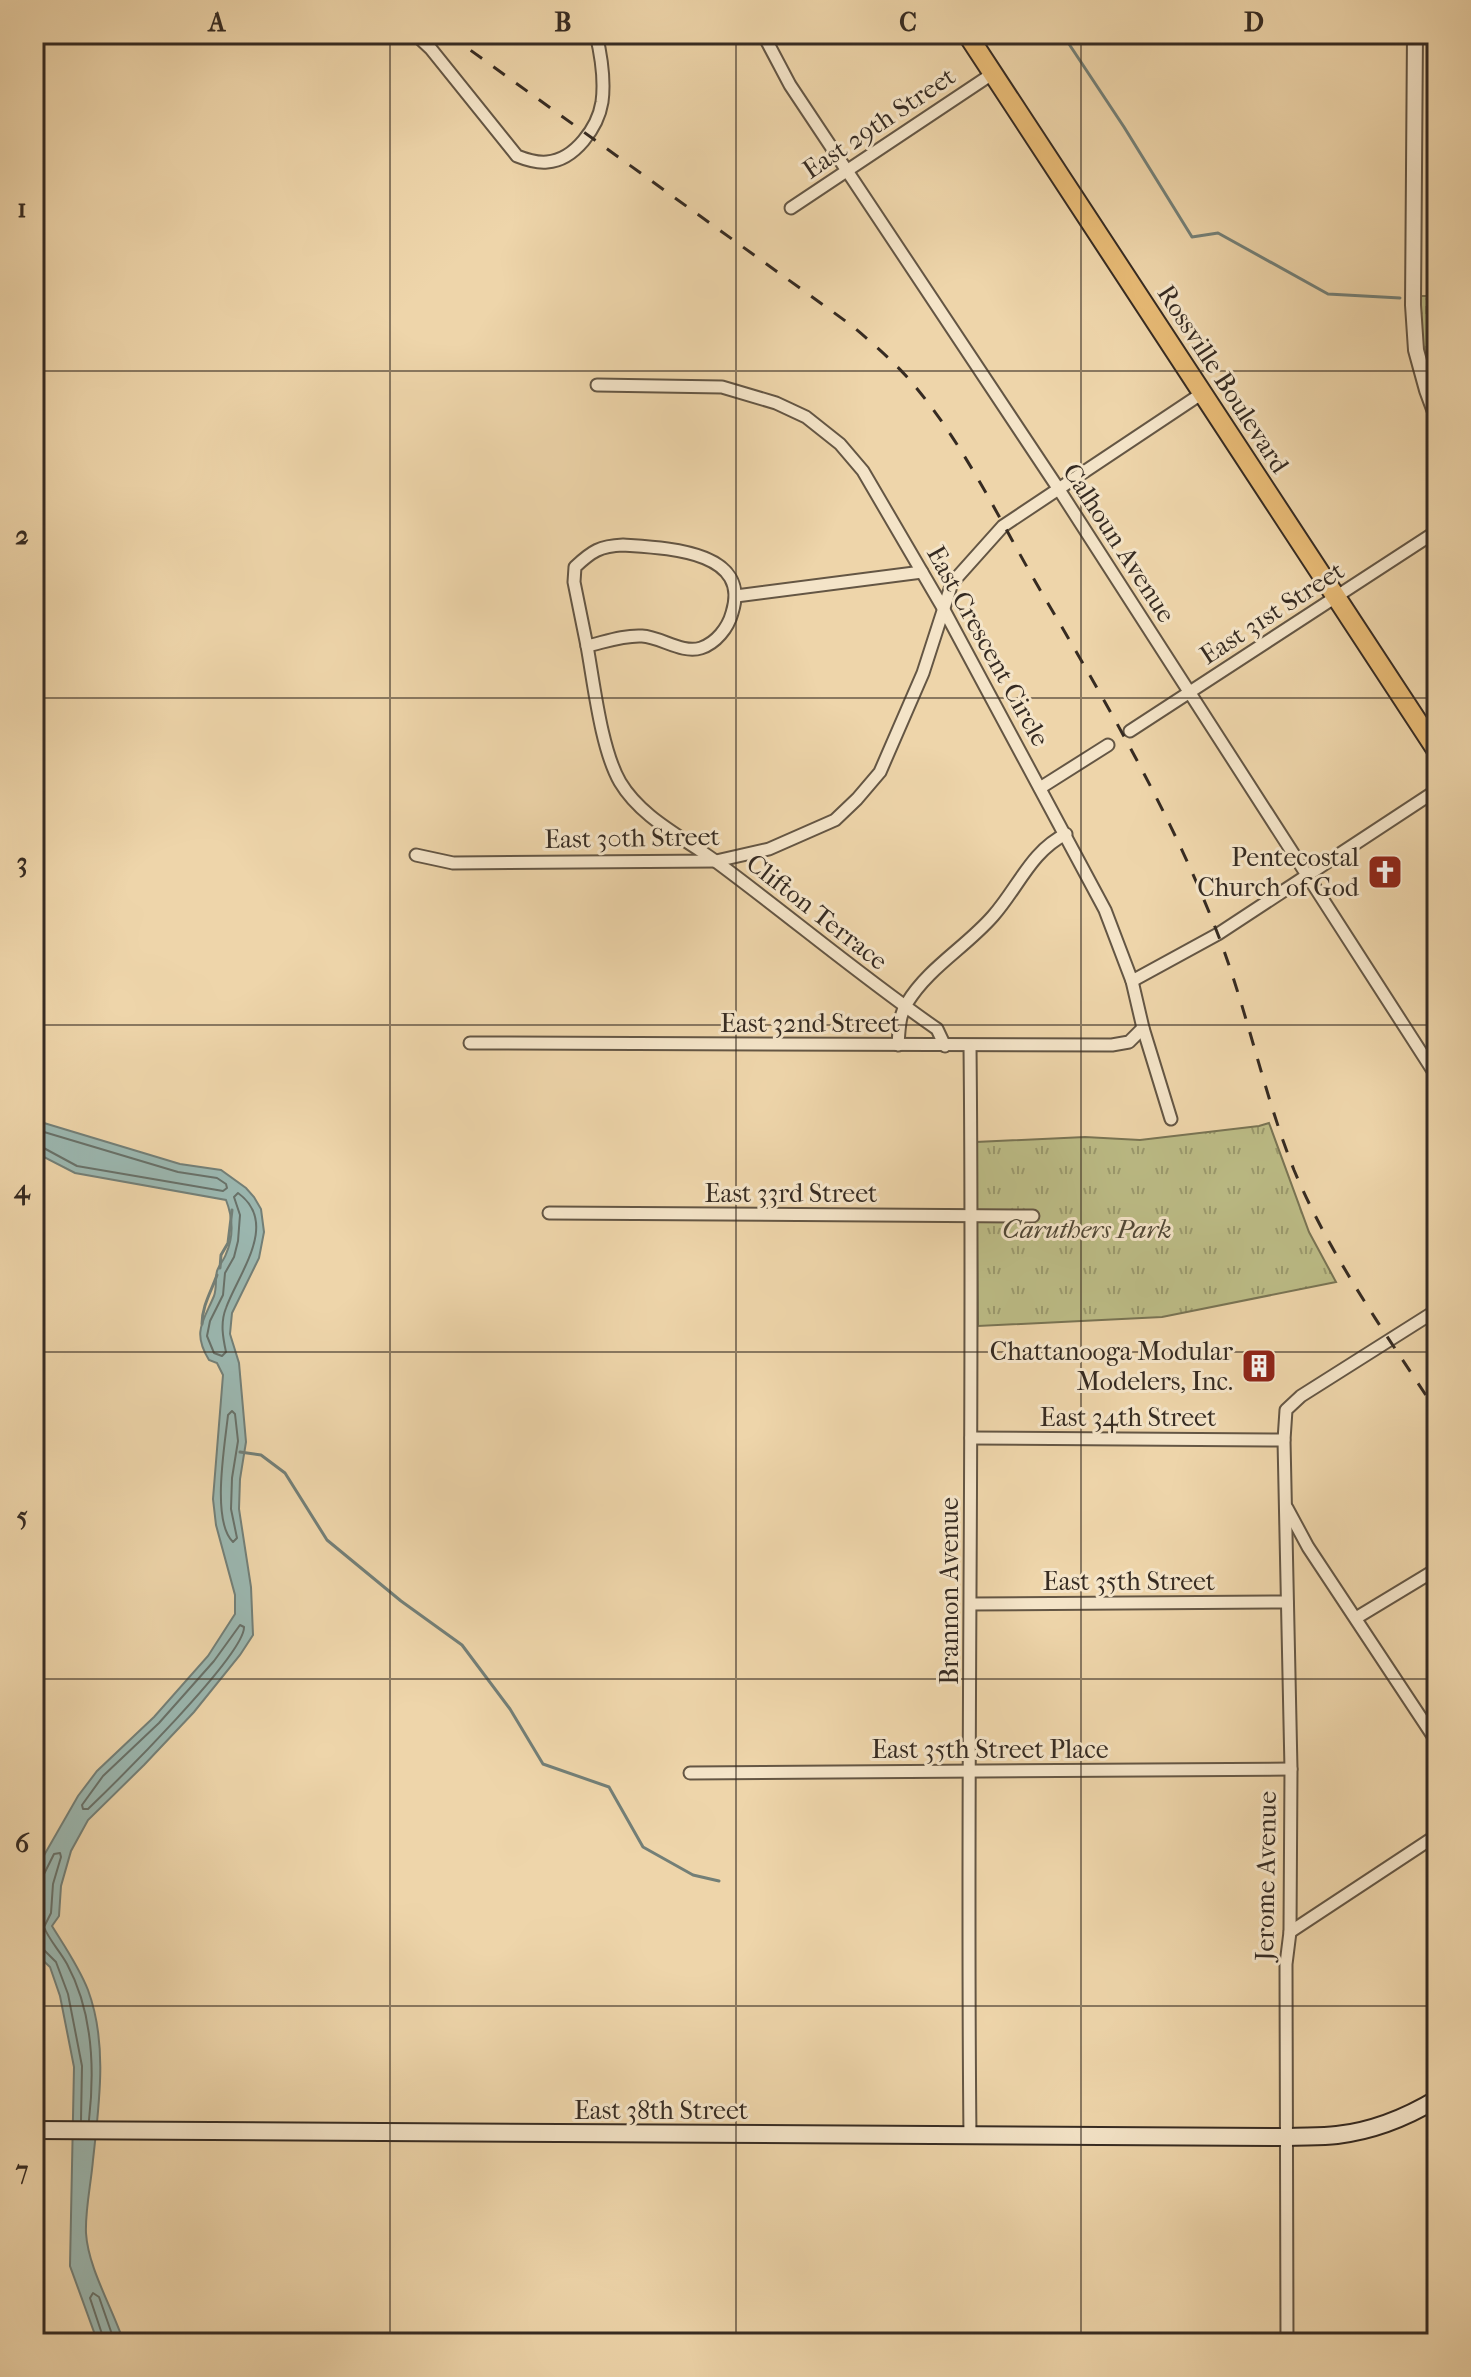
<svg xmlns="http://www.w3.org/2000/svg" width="1471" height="2377" viewBox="0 0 1471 2377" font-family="'IM FELL French Canon',serif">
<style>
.grass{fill:url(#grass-tufts);stroke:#797454;stroke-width:2}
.water{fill:#9bb7b0;stroke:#737f77;stroke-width:2}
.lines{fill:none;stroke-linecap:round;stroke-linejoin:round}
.shore{stroke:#687169;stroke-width:2}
.stream{stroke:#737f77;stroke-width:3}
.minor-casing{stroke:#645644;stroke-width:15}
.tertiary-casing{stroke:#645644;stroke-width:18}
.secondary-casing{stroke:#362b22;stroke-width:20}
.trunk-casing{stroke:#362b22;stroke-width:22}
.minor{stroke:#f4e4c8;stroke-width:11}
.tertiary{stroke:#f4e4c8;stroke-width:14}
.secondary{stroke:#f4e4c8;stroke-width:16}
.trunk{stroke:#e7ba75;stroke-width:18}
.rail{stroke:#362b22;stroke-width:3;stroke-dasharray:14 14;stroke-linecap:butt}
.grid{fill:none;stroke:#362b22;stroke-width:2;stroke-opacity:0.55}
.labels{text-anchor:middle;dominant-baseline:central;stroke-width:6;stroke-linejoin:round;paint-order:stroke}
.street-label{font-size:26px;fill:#362b22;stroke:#f4e4c8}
.poi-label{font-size:26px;fill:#362b22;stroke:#f4e4c8;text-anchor:end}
.park-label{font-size:26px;font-style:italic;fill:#514836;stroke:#f4e4c8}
.neatline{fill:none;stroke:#362b22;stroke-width:3}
.grid-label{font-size:26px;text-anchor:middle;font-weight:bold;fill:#362b22}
</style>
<defs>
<pattern id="grass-tufts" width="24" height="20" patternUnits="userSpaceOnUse" patternTransform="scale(2)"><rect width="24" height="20" fill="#bcbc86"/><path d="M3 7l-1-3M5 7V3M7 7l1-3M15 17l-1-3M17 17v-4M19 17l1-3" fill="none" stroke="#9a996d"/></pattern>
</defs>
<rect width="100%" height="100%" fill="#eed5aa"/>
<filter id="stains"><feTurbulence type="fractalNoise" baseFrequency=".0025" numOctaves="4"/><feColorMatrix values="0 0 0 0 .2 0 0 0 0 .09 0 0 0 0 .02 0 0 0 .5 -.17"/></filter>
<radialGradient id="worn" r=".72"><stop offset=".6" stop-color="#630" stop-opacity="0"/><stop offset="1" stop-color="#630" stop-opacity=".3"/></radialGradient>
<g class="grass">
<path d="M1420,296H1437V395L1425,359L1419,316Z"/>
<path d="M1269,1123L1309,1232L1336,1282L1162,1317L978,1326L976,1142L1085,1137L1140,1140L1259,1126Z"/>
</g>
<path class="water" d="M34,1120L180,1164L221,1170L246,1188L254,1197L261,1209L264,1232L259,1258L232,1313L230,1334L239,1363L246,1442L240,1479L239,1509L251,1587L253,1635L240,1655L194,1712L144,1765L88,1820L71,1851L61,1886L59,1916L52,1926C65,1947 79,1967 88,1990C108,2044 99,2104 93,2160C91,2184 85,2210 86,2233C88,2268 113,2309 124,2343H98L70,2266L74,2067L60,1996L50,1967L34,1952V1906L39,1864L78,1796L97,1771L154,1717L208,1656L235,1614V1595L216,1525L213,1499L223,1375L217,1363L209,1360C192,1332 203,1322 214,1296C217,1288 215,1279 217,1271C219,1265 224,1260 226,1254C234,1236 233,1218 226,1200L75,1173L34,1152Z"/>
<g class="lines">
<g class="shore">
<path d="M34,1129L178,1172L217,1178L226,1184L227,1188L223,1191L77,1166L40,1146L34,1145"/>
<path d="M238,1193C280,1223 238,1274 226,1308C220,1323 223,1338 226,1352L222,1356L214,1353L207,1336L210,1321L223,1295L225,1273L234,1257L238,1241L240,1215L234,1197Z"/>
<path d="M232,1411L235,1414L238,1441L232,1478L231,1509L237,1538L233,1542C211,1521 225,1444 228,1415Z"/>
<path d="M240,1625L244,1627C245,1655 114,1784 88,1809H83L82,1805L103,1776L159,1723L214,1661Z"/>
<path d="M34,1879L43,1876L54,1854L60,1853L61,1857L53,1884L51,1913L44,1927C49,1940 60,1951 67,1964C93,2012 95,2067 89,2120"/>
<path d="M34,1947L42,1948L56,1962L68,1994L82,2066L81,2120"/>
<path d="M105,2343L90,2298L93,2293L99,2297L115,2343"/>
</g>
<g class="stream">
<path d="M1069,44L1124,127L1192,237L1218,233L1328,294L1400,298"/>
<path d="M1427,299L1437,298"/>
<path d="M220,1268L221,1255L228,1243L232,1210"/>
<path d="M202,1324C202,1306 211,1292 217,1275"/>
<path d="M240,1452L261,1455L285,1473L327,1540L401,1601L462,1645L510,1709L543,1764L609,1787L643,1847L693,1875L719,1881"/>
</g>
<defs>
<g id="minor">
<path d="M415,34L431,49L517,156C527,160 536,163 547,162C575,160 598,127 602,102C605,80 601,55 596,34"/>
<path d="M763,34L790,85L1058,488L1437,1077"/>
<path d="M791,208L992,74"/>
<path d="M597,385L722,387L776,403L806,417L840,444L863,471L943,608L1105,910L1132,981L1143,1028L1171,1119"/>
<path d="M623,545C665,548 752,550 732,613C728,628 716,643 701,648C682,654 661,637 642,636C623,635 605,642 587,646L574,582L575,567C592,551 600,546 623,545Z"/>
<path d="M736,596L922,572"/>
<path d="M587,646C594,684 601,749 620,782C642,819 685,838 718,863C792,918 862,977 937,1029L945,1046"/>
<path d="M1130,731L1437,531"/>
<path d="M1040,788L1108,745"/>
<path d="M416,855L453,863L716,861L769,849L835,820L857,799L880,772L923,673L952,583L1003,526L1201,394"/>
<path d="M1132,981L1218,934L1437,790"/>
<path d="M470,1043L1112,1045L1129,1042L1143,1028"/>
<path d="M898,1045C899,1031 899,1015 907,1003C928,968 966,947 993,916C1018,888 1031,851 1066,834"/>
<path d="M970,1046C974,1410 966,1773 970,2136"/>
<path d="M549,1213L1033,1216"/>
<path d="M971,1438L1284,1440"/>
<path d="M1287,1508L1308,1547L1437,1742"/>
<path d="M971,1604L1287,1602"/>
<path d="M1356,1618L1437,1569"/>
<path d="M690,1773L1291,1769"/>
<path d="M1290,1932L1437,1835"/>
<path d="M1287,2343L1286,1964L1290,1932L1291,1769L1284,1440L1286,1410L1301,1396L1437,1310"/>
</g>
<path id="tertiary" d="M1415,34L1413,305L1416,350L1427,390L1437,417"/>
<path id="secondary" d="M34,2130L1287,2137C1304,2136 1321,2137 1337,2135C1372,2131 1407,2117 1437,2099"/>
<path id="trunk" d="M967,34L1437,751"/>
</defs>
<use href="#minor" class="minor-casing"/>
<use href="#tertiary" class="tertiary-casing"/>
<use href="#secondary" class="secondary-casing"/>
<use href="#trunk" class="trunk-casing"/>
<use href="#minor" class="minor"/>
<use href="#tertiary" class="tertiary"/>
<use href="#secondary" class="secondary"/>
<use href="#trunk" class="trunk"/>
<path class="rail" d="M448,34L851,325C875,345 899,366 918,390C967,450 1000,521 1039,588C1104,699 1170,811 1217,932C1247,1009 1263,1092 1294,1170C1330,1256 1386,1334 1437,1412"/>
</g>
<path class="grid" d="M390,34V2343M736,34V2343M1081,34V2343M34,371H1437M34,698H1437M34,1025H1437M34,1352H1437M34,1679H1437M34,2006H1437"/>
<defs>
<symbol id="church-square" viewBox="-11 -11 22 22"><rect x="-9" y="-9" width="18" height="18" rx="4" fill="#8f2418" stroke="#f4e4c8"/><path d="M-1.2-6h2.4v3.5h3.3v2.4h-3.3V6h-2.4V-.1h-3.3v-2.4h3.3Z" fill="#fff"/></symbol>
<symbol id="building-square" viewBox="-11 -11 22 22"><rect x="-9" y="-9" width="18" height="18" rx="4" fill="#8f2418" stroke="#f4e4c8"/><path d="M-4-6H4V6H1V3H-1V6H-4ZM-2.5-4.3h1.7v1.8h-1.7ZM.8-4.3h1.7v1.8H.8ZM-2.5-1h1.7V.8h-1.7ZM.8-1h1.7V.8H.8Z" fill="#fff"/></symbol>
</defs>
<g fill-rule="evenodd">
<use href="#church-square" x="1365" y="852" width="40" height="40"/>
<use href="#building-square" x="1239" y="1346" width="40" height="40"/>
</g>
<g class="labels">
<g class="street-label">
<text transform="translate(879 123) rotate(-34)">East 29th Street</text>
<text transform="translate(1223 379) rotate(57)">Rossville Boulevard</text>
<text transform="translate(1119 543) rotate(57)">Calhoun Avenue</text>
<text transform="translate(1272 613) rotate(-33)">East 31st Street</text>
<text transform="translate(988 646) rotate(61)">East Crescent Circle</text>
<text transform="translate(632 838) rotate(-1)">East 30th Street</text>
<text transform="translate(817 912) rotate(38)">Clifton Terrace</text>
<text x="810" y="1023">East 32nd Street</text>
<text x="791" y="1193">East 33rd Street</text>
<text x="1128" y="1417">East 34th Street</text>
<text x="1129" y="1581">East 35th Street</text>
<text transform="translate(949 1591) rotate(-90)">Brannon Avenue</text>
<text x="990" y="1749">East 35th Street Place</text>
<text transform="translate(1266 1876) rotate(-89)">Jerome Avenue</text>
<text x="661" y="2110">East 38th Street</text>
</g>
<g class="poi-label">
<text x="1359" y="857">Pentecostal<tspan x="1359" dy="30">Church of God</tspan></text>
<text x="1233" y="1351">Chattanooga Modular<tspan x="1233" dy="30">Modelers, Inc.</tspan></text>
</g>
<g class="park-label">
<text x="1087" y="1229">Caruthers Park</text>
</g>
</g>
<rect width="1471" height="2377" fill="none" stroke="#eed5aa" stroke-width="88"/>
<rect x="44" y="44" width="1383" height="2289" class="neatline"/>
<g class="grid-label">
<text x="217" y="31">A</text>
<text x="563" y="31">B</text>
<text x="908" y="31">C</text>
<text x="1254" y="31">D</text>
<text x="22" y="217">1</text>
<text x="22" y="544">2</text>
<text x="22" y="871">3</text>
<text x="22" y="1198">4</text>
<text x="22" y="1525">5</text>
<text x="22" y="1852">6</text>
<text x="22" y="2179">7</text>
</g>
<rect width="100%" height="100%" filter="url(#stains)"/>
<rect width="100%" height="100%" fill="url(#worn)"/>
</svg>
